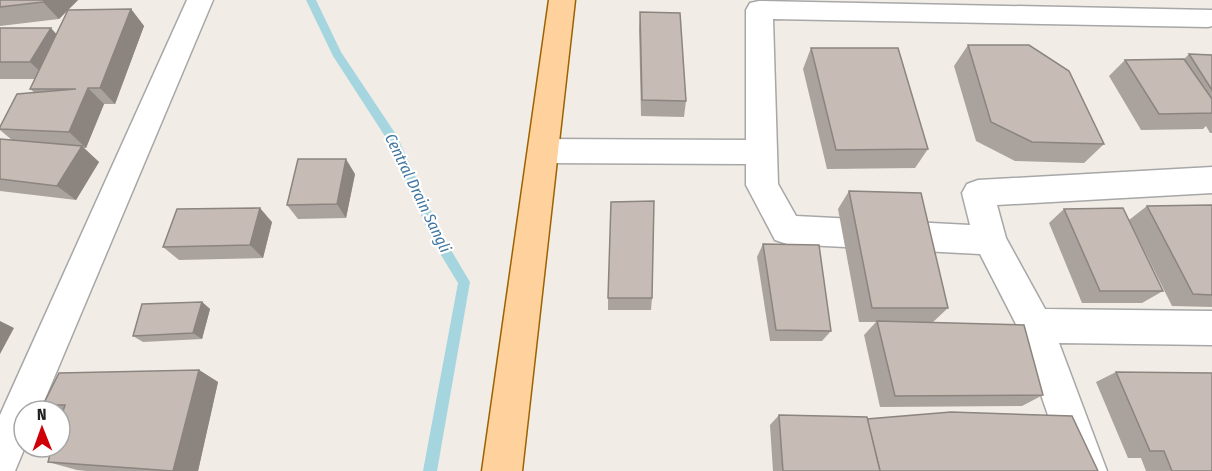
<svg xmlns="http://www.w3.org/2000/svg" width="1212" height="471" viewBox="0 0 1212 471" font-family="'Fira Sans Condensed',sans-serif">
<style>
.lines{fill:none;stroke-linecap:round;stroke-linejoin:round}
.stream{fill:#a5d5df;fill-rule:evenodd}
.minor-casing{stroke:#a7a7a7;stroke-width:3}
.major-casing{stroke:#9c6200;stroke-width:3}
.minor{fill:#fff;fill-rule:evenodd}
.major{fill:#ffd19d;fill-rule:evenodd}
.wall{fill:#aaa29c}
.shaded-wall{fill:#8b847f}
.building{fill:#c6bcb5;stroke:#8b847f;stroke-width:1.5}
.labels{text-anchor:middle;dominant-baseline:central;stroke-width:4.5;stroke-linejoin:round;paint-order:stroke}
.water-label{font-size:16px;font-style:italic;fill:#4277a3;stroke:#fff}
</style>
<rect width="100%" height="100%" fill="#f1ede6"/>
<g class="lines">
<path class="stream" d="M306,0H316L341,52L397,136L442,235L470,282L437,471H423L458,283L433,242L388,141L333,56Z"/>
<defs>
<g id="minor">
<path d="M187,0H213L40,411H24L25,447L15,471H0V415Z"/>
<path d="M759,1L1212,10V26L1208,27L773,19L778,184L796,216L970,225L962,193L967,184L978,180L1212,167V193L997,205L1006,238L1045,309L1212,311V345L1059,343L1107,471H1067L1019,330L980,254L787,244L775,240L746,185V164L543,163L532,160L528,151L532,142L543,139L746,140V10L750,3Z"/>
</g>
<path id="major" d="M549,0H575L522,471H482Z"/>
</defs>
<use href="#minor" class="minor-casing"/>
<use href="#major" class="major-casing"/>
<use href="#minor" class="minor"/>
<use href="#major" class="major"/>
</g>
<g class="wall">
<path d="M0,0H78L59,19L0,26Z"/>
<path d="M131,9L144,26L115,104H104L86,148H83L99,162L76,200L0,191V139L12,140L0,130V127L35,93L30,89L35,79H0V28L57,34Z"/>
<path d="M640,12L686,101L684,117L641,116L639,29Z"/>
<path d="M968,45L1104,144L1084,163L1015,161L976,141L954,66Z"/>
<path d="M811,48L928,149L915,168L827,169L803,69Z"/>
<path d="M1189,54L1212,55V133H1210L1206,126L1203,129L1141,130L1109,76L1125,60L1184,59Z"/>
<path d="M355,174L346,218L298,219L287,205Z"/>
<path d="M849,191L948,308L932,323L1043,395L1022,406L880,407L864,335L876,322H859L838,209Z"/>
<path d="M1212,205V307L1172,306L1129,220L1147,206Z"/>
<path d="M1064,209L1163,291L1142,303H1082L1049,223Z"/>
<path d="M272,222L263,258L179,260L163,247Z"/>
<path d="M763,244L831,331L822,341H770L757,257Z"/>
<path d="M608,298H652L651,310H608Z"/>
<path d="M202,302L210,309L202,339L143,342L133,336Z"/>
<path d="M199,370L218,382L198,471H87L77,470L48,462L62,413L43,405Z"/>
<path d="M1116,372L1212,471H1146L1141,458H1128L1096,382Z"/>
<path d="M779,415L867,419L1098,471H773L770,425Z"/>
</g>
<g class="shaded-wall">
<path d="M45,0H78L59,19L43,2Z"/>
<path d="M131,9L144,26L115,104L100,88Z"/>
<path d="M51,28L66,45L48,79L30,62Z"/>
<path d="M88,88L104,104L86,148L69,132Z"/>
<path d="M82,146L99,162L76,200L57,186Z"/>
<path d="M346,159L355,174L346,218L337,204Z"/>
<path d="M260,208L272,222L263,258L250,245Z"/>
<path d="M202,302L210,309L202,339L193,333Z"/>
<path d="M0,321L14,328L0,354Z"/>
<path d="M199,370L218,382L198,471H173Z"/>
</g>
<g class="building">
<path d="M0,0H45L43,2L0,7Z"/>
<path d="M131,9L100,88H88L69,132L0,129V127L17,94L76,89H30L68,10Z"/>
<path d="M640,12L680,13L686,101L642,100Z"/>
<path d="M0,28H51L30,62H0Z"/>
<path d="M968,45H1029L1069,71L1104,144L1032,142L991,122Z"/>
<path d="M811,48H898L928,149L836,150Z"/>
<path d="M1189,54L1212,55V90Z"/>
<path d="M1184,59L1212,99V113L1159,114L1125,60Z"/>
<path d="M0,139L82,146L57,186L0,179Z"/>
<path d="M298,159H346L337,204L287,205Z"/>
<path d="M849,191L921,193L948,308H872Z"/>
<path d="M654,201L652,298H608L611,202Z"/>
<path d="M1212,205V295L1193,294L1147,206Z"/>
<path d="M260,208L250,245L163,247L177,209Z"/>
<path d="M1123,208L1163,291H1100L1064,209Z"/>
<path d="M763,244L819,245L831,331L776,330Z"/>
<path d="M202,302L193,333L133,336L142,304Z"/>
<path d="M877,321L1024,325L1043,395L895,396Z"/>
<path d="M199,370L173,471L48,462L52,447H60V421L65,405H43L59,373Z"/>
<path d="M1116,372L1212,373V471H1172L1164,451H1150Z"/>
<path d="M951,412L1072,416L1098,471H880L867,419Z"/>
<path d="M779,415L867,417L880,471H783Z"/>
</g>
<g class="labels">
<g class="water-label">
<text transform="translate(418 193) rotate(64)">Central Drain Sangli</text>
</g>
</g>
<g transform="translate(42 429) rotate(359)"><circle r="28" fill="#ffffff" stroke="#a6a6a6" stroke-width="1.5"/>
<path d="M0-4.5L10 22L0 15L-10 22Z" fill="#d00008"/>
<text y="-9" font-size="16" font-weight="bold" text-anchor="middle" fill="#202020">N</text>
</g>
</svg>
